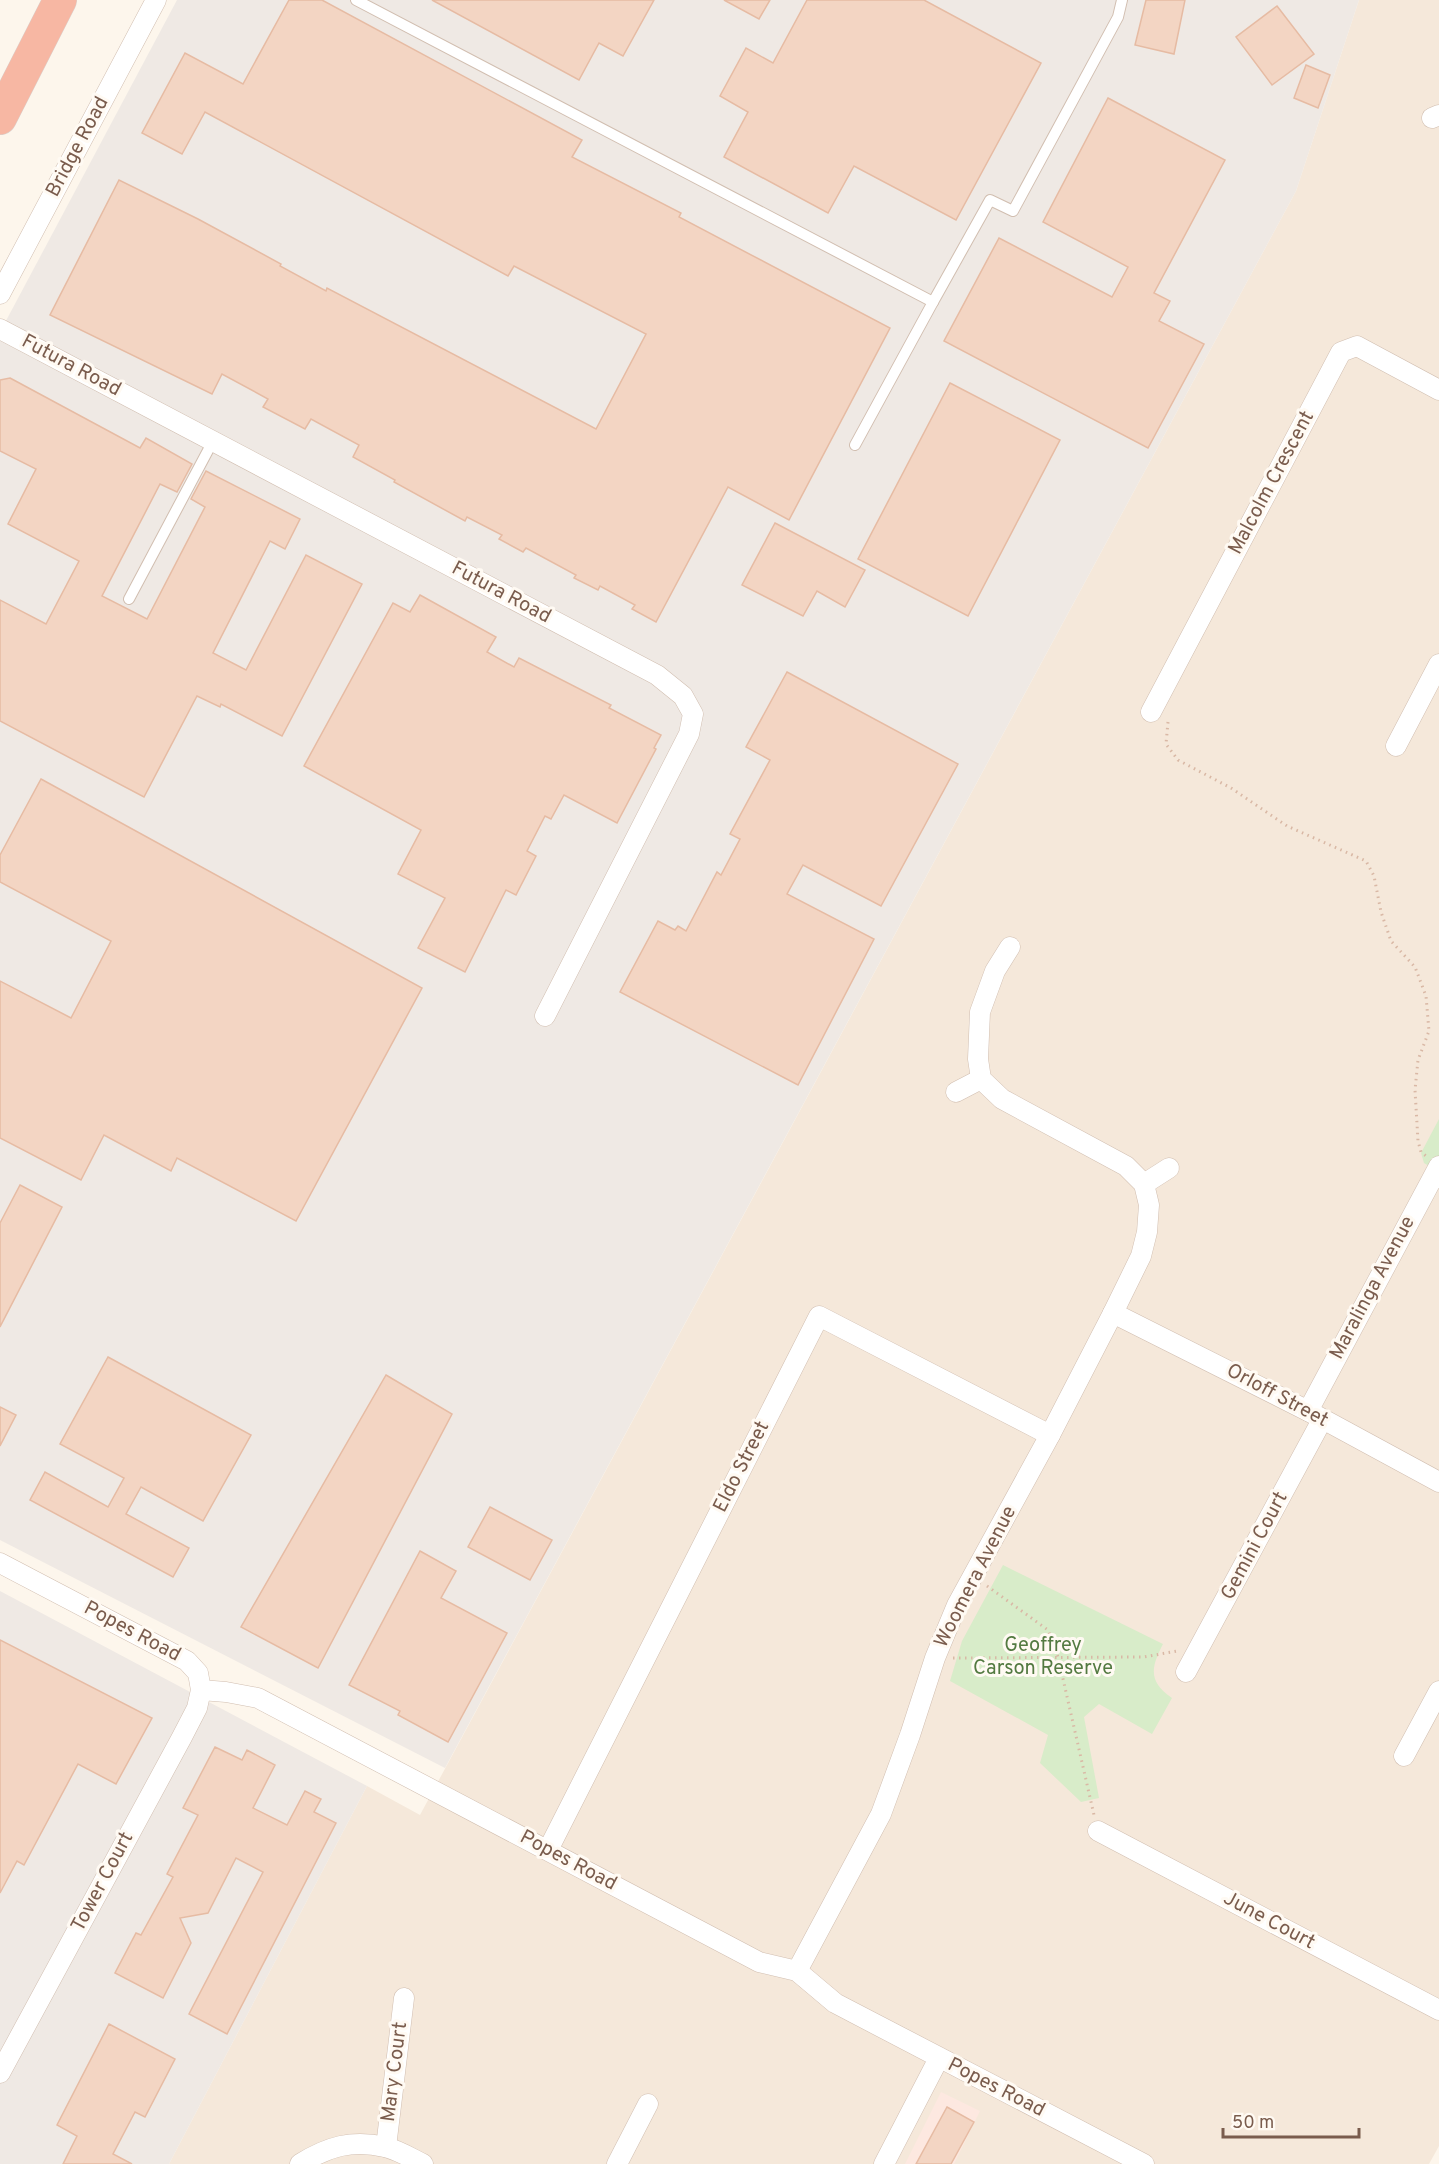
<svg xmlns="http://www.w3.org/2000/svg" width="1439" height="2164" viewBox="0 0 1439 2164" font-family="Overpass,sans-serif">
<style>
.residential{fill:#f5e8da}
.commercial{fill:#fde8e0}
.industrial{fill:#efe9e4}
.green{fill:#d8ecc9}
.building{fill:#f3d5c3;stroke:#e6bba3;stroke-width:1.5}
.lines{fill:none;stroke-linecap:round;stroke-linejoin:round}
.lane-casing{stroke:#d1beb0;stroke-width:12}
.street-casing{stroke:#d1beb0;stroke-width:21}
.highway-casing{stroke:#dad1cd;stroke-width:34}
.path{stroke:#d9b8a5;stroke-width:3;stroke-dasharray:1.5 4.5;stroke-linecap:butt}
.lane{stroke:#fff;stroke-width:10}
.street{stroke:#fff;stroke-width:20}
.highway{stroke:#f7b7a3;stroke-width:33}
.labels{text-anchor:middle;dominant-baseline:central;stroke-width:6;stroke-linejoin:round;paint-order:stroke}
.street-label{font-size:20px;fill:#7a5c4d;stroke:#fffaf3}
.park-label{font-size:20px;fill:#537a41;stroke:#fffaf3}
</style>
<rect width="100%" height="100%" fill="#fdf6ec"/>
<path class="residential" d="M1359,0H1439V2146L1429,2164H169L367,1786L420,1815L1296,191Z"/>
<path class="commercial" d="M941,2092L980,2111L954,2164H905Z"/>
<g class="industrial">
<path d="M177,0H1359L1296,191L445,1768L0,1540V332Z"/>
<path d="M0,1591L367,1786L169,2164H0Z"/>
</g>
<g class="green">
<path d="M1439,1119V1172L1424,1163L1421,1153Z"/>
<path d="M1003,1565L1163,1644C1150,1669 1149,1682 1172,1698L1152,1734L1099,1704L1084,1717L1099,1798L1081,1802L1040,1763L1048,1735L950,1681L962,1641Z"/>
</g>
<g class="building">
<path d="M289,0H322L582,140L572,157L681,213L679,217L890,328L789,520L728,487L656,622L632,609L635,605L600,586L598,590L574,578L576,575L526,548L523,552L499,539L502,535L467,517L465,521L394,482L395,480L353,457L359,445L311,419L305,429L263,407L268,399L222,374L212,394L50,315L119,180L198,219L281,264L280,266L326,291L327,288L596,429L646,334L514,266L508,276L205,112L182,154L142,133L185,53L243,84Z"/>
<path d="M432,0H654L623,56L599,43L579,80Z"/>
<path d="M724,0H770L759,19Z"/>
<path d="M807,0H924L1041,63L956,220L854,166L828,213L724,157L748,112L720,96L746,48L773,63Z"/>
<path d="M1146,0H1185L1174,54L1135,45Z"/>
<path d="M1277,6L1314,54L1272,85L1236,37Z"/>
<path d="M1306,65L1330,75L1318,108L1294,98Z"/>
<path d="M1108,98L1225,160L1154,293L1170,301L1159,321L1204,344L1148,448L944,341L999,238L1112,297L1128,267L1043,222Z"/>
<path d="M10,378L140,448L146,438L192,464L177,492L160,484L102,596L147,619L205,507L191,499L206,471L300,519L285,549L270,541L213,653L246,670L306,555L362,584L282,736L221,704L220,707L197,696L144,797L0,721V600L46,624L79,561L8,524L36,469L0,451V380Z"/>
<path d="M950,383L1060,440L968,616L858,559Z"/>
<path d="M775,523L865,570L845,607L817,591L803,616L742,585Z"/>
<path d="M420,595L496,637L487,652L514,667L519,658L611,705L609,708L661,735L654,748L656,749L617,823L564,795L551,819L545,816L527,851L536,856L516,895L506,890L465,972L418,948L445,898L398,874L421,830L304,766L393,603L410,612Z"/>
<path d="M787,672L958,764L881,906L803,865L787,894L874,939L798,1085L620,992L658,921L675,930L678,926L686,931L717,872L721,875L740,839L730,834L770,760L746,747Z"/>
<path d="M41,779L422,988L296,1221L177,1158L171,1171L104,1135L81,1180L0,1138V981L71,1018L111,941L0,882V855Z"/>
<path d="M20,1185L62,1207L0,1327V1223Z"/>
<path d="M108,1357L251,1435L203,1521L141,1487L126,1514L189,1548L173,1577L30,1500L45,1472L108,1507L124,1478L60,1444Z"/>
<path d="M386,1375L452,1414L318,1668L241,1627Z"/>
<path d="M0,1407L16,1415L0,1446Z"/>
<path d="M490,1507L552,1540L530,1580L468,1547Z"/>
<path d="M420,1551L456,1571L441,1598L507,1633L448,1742L398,1715L400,1711L349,1685Z"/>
<path d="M0,1640L152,1718L116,1784L78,1764L24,1865L17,1861L0,1893Z"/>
<path d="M215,1747L242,1760L247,1750L275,1765L253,1808L287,1825L305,1791L321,1799L314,1812L336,1823L227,2034L189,2014L263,1872L236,1858L208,1913L180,1918L191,1943L163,1998L115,1973L136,1933L141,1935L173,1877L167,1874L198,1815L183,1808Z"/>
<path d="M109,2024L175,2059L145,2117L135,2112L113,2154L132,2164H63L77,2136L57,2125Z"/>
<path d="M947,2107L974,2122L951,2164H916Z"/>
</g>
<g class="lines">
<defs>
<g id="lane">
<path d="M356,0L933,302L855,445"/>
<path d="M933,302L990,200L1013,211L1118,17L1122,0"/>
<path d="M129,599L213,441"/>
</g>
<g id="street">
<path d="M1432,118L1439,115"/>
<path d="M0,294L156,0"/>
<path d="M0,329L657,675L683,696L693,714L689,734L545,1016"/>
<path d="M1151,712L1341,352L1357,346L1439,390"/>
<path d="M1396,746L1439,664"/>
<path d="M956,1092L981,1079"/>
<path d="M1144,1184L1169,1168"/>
<path d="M1113,1313L1308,1411L1439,1482"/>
<path d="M1308,1411L1439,1166"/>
<path d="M0,1563L187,1661L198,1673L201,1690L226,1692L258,1698L759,1962L797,1971L835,2003L1144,2164"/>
<path d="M1186,1672L1322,1420"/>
<path d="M1404,1756L1439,1691"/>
<path d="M1098,1831L1439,2010"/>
<path d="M548,1850L819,1316L1050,1435"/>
<path d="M797,1971L881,1814L910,1735L935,1658L957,1605L1050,1435L1113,1313L1141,1256L1147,1232L1149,1205L1144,1184L1126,1166L1002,1099L981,1079L978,1059L980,1012L995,971L1010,947"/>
<path d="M0,2073L182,1737L197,1708L201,1690"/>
<path d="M386,2147L404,1998"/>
<path d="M300,2164C327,2147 352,2139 385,2147C398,2150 411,2158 423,2164"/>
<path d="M617,2164L648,2104"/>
<path d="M884,2164L939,2058"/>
</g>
<path id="highway" d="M0,118L60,0"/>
</defs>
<use href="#lane" class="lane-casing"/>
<use href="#street" class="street-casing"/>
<use href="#highway" class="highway-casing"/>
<g class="path">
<path d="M1168,722L1166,744L1178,760L1231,788L1287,826L1366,861L1374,876L1381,912L1391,941L1415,967L1426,996L1429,1031L1418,1060L1415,1090L1418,1141L1421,1152L1426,1156"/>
<path d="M987,1586L1048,1630L1058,1657L1094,1815"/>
<path d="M953,1658L1144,1657L1177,1651"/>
</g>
<use href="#lane" class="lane"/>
<use href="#street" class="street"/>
<use href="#highway" class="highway"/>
</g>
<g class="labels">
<g class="street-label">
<text transform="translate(78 147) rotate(-62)">Bridge Road</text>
<text transform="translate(71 366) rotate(28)">Futura Road</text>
<text transform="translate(1272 483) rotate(-62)">Malcolm Crescent</text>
<text transform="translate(501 593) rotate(28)">Futura Road</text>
<text transform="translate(1373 1288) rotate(-62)">Maralinga Avenue</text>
<text transform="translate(1277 1396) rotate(28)">Orloff Street</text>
<text transform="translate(742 1467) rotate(-63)">Eldo Street</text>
<text transform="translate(1255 1546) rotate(-62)">Gemini Court</text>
<text transform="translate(976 1577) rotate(-63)">Woomera Avenue</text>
<text transform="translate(132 1632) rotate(28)">Popes Road</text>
<text transform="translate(568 1861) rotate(28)">Popes Road</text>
<text transform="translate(103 1882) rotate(-62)">Tower Court</text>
<text transform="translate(1269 1921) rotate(28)">June Court</text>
<text transform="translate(395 2072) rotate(-83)">Mary Court</text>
<text transform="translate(996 2088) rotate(27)">Popes Road</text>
</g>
<g class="park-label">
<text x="1043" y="1646">Geoffrey<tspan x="1043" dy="23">Carson Reserve</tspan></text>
</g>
</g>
<path d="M1223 2128v9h136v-9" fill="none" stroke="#7a5c4d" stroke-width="3"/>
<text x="1232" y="2128" font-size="18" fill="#7a5c4d" stroke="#fffaf3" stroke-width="4.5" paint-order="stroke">50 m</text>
</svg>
